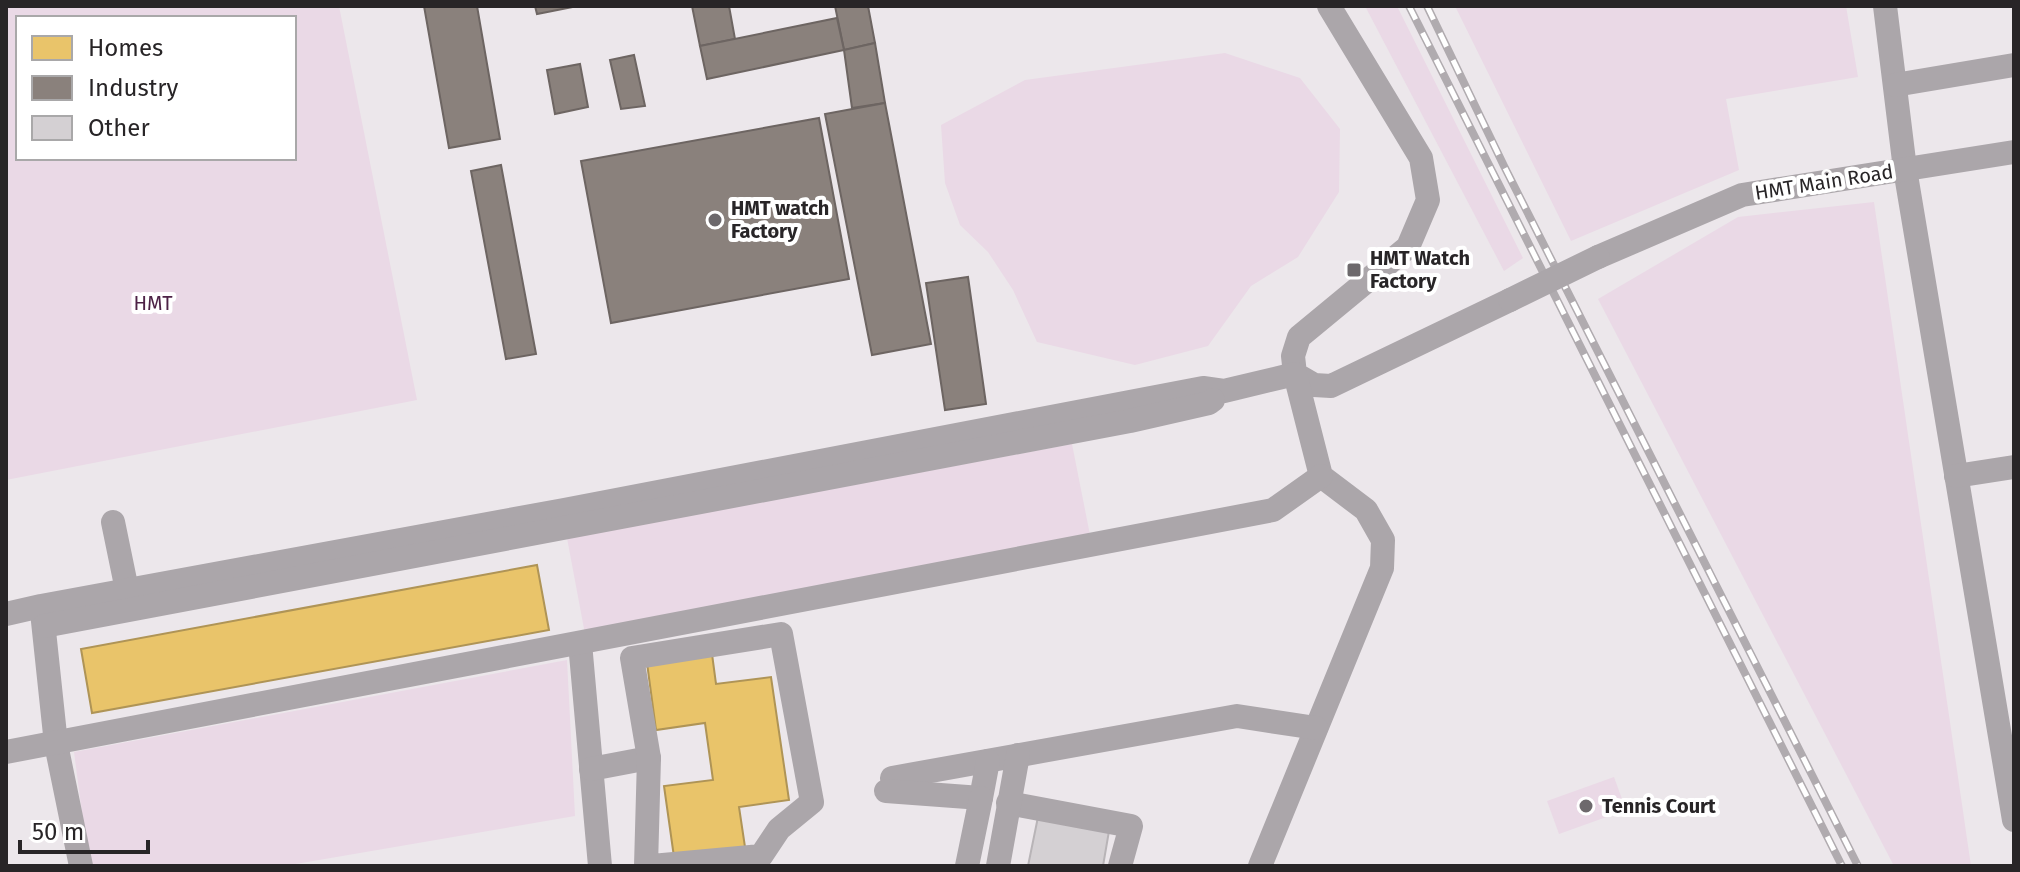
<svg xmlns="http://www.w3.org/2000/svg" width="2020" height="872" viewBox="0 0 2020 872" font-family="'Fira Sans',sans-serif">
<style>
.green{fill:#ead9e6;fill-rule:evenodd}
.homes{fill:#e9c46a;stroke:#af9456;stroke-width:2}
.industry{fill:#8a817c;stroke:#6d6562;stroke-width:2}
.building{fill:#d4d0d3;stroke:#b8b4b7;stroke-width:2}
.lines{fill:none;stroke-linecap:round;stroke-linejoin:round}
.minor{stroke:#aba6aa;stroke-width:24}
.rail-casing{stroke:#b0abaf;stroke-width:8}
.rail{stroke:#fff;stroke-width:5;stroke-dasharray:15;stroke-linecap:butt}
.minor-bridge{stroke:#aba6aa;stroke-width:24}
.poi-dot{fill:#6d696c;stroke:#fff;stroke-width:3}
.labels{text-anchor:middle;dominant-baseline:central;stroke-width:8;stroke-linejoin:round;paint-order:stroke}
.street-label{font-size:20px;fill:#282527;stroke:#fff}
.poi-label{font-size:20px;font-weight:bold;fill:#282527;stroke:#fff;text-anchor:start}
.park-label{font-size:20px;fill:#4d2246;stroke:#fff}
</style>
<rect width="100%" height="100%" fill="#ece7eb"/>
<g class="green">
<path d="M6,6H339L417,400L6,480ZM294,18V158H18V18Z"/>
<path d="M1365,6H1397L1523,258L1504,271Z"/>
<path d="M1455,6H1846L1858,77L1726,99L1739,170L1571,241Z"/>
<path d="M1225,53L1300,78L1340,129L1339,192L1298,257L1251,286L1208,346L1135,365L1037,342L1013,290L988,252L960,225L945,183L941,125L1025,80Z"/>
<path d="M1874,202L1971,866H1894L1598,299L1738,217Z"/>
<path d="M1072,444L1091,540L585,634L567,538Z"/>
<path d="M567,660L575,816L284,866H89L74,752Z"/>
<path d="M1614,777L1626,810L1559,834L1547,801Z"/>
</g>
<g class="homes">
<path d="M537,565L549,630L92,713L81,649Z"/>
<path d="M712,654L716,684L771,677L789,800L739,807L745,847L674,857L664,786L713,780L705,723L656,730L647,663Z"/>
</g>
<g class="industry">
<path d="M424,6H477L500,139L449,148Z"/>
<path d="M535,6H573V7L537,14Z"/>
<path d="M692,6H729L735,39L700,46Z"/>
<path d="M835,6H868L875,43L844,50Z"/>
<path d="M837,18L844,50L707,79L700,46Z"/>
<path d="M875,43L885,103L852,108L844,50Z"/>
<path d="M634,55L645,106L621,109L610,60Z"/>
<path d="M580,64L588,107L555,114L547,70Z"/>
<path d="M885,103L931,344L872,355L825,114Z"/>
<path d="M819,118L849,279L611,323L581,161Z"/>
<path d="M501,165L536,354L506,359L471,171Z"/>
<path d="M968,277L986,404L945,410L926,283Z"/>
</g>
<path class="building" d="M1038,817L1109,831L1103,866H1028Z"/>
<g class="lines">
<g class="minor">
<path d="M1329,6L1421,158L1428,200L1408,247L1299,337L1293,356L1295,374L1314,385L1331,386L1510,300"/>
<path d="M1885,6L1905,169L2014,820"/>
<path d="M1895,85L2014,65"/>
<path d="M1598,257L1742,195L2014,152"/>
<path d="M1956,476L2014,467"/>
<path d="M113,522L127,590"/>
<path d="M42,612L56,744L81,866"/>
<path d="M6,614L41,606L564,510L1203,388L1224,391L1295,374L1321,476L1366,510L1383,540L1382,568L1260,866"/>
<path d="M44,626L1130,421L1209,403L1213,400"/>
<path d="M580,643L600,866"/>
<path d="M6,752L1273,510L1321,476"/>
<path d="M591,769L649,758"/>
<path d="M892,778L1237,716L1316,728"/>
<path d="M886,791L981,798L988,761"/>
<path d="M1008,803L1131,826L1120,866"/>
<path d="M646,866L649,758L632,658L781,634L812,802L779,829L761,856L652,866"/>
<path d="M967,866L981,798"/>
<path d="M998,866L1018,755"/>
</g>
<defs>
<g id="rail">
<path d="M1409,6L1842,866"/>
<path d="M1427,6L1504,166L1858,866"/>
</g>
</defs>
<use href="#rail" class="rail-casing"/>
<use href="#rail" class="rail"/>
<path class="minor-bridge" d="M1510,300L1598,257"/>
</g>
<g class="poi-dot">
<circle cx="715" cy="220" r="8"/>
<rect x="1346" y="262" width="16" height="16" rx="4"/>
<circle cx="1586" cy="806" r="8"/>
</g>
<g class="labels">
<g class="street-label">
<text transform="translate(1824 182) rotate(-9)">HMT Main Road</text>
</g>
<g class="poi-label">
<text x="731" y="208">HMT watch<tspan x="731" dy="23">Factory</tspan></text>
<text x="1370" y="258">HMT Watch<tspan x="1370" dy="23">Factory</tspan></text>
<text x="1602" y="806">Tennis Court</text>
</g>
<g class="park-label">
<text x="153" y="303">HMT</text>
</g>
</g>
<rect width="2020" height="872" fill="none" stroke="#282527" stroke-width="16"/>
<rect x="16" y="16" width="280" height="144" fill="#ffffff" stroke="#a9a8a9" stroke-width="2"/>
<rect x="32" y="36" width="40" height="24" fill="#e9c46a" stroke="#a9a8a9" stroke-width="2"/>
<text x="88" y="56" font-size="24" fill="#282527">Homes</text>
<rect x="32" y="76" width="40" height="24" fill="#8a817c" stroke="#a9a8a9" stroke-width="2"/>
<text x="88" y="96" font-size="24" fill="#282527">Industry</text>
<rect x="32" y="116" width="40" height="24" fill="#d4d0d3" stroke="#a9a8a9" stroke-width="2"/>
<text x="88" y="136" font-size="24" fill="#282527">Other</text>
<path d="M20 840v12h128v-12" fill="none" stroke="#282527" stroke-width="4"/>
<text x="32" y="840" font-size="24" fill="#282527" stroke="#ffffff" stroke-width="6" paint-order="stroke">50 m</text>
</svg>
